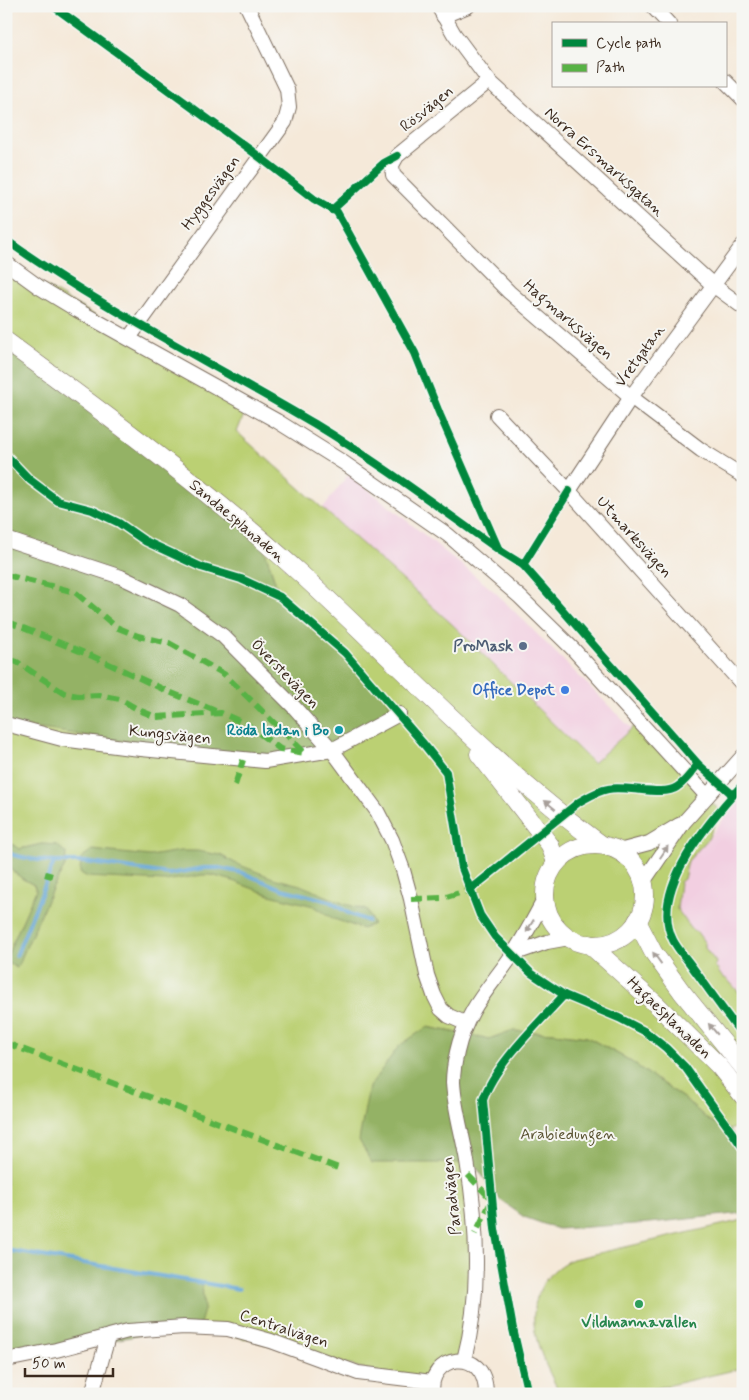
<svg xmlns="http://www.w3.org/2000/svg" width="749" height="1400" viewBox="0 0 749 1400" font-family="Mynerve,sans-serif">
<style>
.built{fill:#f2cfe1}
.green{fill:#bbd073;stroke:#7b7d48}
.forest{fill:#94b265;stroke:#686e42}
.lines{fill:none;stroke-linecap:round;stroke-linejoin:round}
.stream{stroke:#61a4d6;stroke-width:4}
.minor-casing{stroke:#7c6d5f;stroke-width:16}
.major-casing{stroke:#7c6d5f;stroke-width:19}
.minor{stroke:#fff;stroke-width:14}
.major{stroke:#fff;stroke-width:18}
.quiet{stroke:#57b245;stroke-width:6;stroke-dasharray:12 6;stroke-linecap:butt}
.cycleway-casing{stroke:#f6f6f2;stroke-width:11}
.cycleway{stroke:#00873e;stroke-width:8}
.oneway{fill:#a79f9a}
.service-dot{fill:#5c6f8a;stroke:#f6f6f2;stroke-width:2}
.shop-dot{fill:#3f7fe0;stroke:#f6f6f2;stroke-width:2}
.culture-dot{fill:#0f9aa8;stroke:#f6f6f2;stroke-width:2}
.leisure-dot{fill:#2e9e5b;stroke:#f6f6f2;stroke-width:2}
.labels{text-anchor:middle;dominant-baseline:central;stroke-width:4;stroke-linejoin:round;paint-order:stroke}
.street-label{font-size:16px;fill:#3b2a1e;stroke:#f6f6f2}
.service-label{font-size:16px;font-weight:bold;fill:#4e5e75;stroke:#f6f6f2;text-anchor:end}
.shop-label{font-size:16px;font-weight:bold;fill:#366cbe;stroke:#f6f6f2;text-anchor:end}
.culture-label{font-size:16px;font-weight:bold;fill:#0d838f;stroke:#f6f6f2;text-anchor:end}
.park-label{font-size:16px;fill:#5b5433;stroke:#f6f6f2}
.leisure-label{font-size:16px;font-weight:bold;fill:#27864d;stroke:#f6f6f2}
</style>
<rect width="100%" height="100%" fill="#f6f6f2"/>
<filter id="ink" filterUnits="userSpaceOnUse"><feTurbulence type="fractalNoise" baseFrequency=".02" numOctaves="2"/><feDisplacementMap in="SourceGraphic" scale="10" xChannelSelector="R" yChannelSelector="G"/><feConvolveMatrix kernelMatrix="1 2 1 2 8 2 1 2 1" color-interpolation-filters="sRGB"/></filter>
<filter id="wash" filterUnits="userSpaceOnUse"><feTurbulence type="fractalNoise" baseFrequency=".0096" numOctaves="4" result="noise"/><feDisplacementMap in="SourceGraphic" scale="20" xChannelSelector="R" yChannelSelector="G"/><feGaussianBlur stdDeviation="1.12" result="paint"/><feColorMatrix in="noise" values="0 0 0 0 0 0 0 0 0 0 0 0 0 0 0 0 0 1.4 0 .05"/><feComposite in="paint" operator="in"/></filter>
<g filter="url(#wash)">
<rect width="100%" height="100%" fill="#f5e9d9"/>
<g class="built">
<path d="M349,474L495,592L632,729L594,763L453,625L322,509Z"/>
<path d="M743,793V997L727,979L722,978L715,966L716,962L677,909L680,882L684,879L688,861L708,839Z"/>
</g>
<g class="green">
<path d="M6,263L248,405L237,432L453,625L593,763L639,722L720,811L708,839L688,861L684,879L680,882L677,909L693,931L697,932L705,943V948L716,962L715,966L722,977L727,979L743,997V1124L730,1130L708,1120L686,1100L627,1059L587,1037L554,1033L511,1031L489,1039L427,1027L467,1163L475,1245L464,1360L436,1374L413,1381L199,1327L201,1283L6,1250V962L17,967L52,889L65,866L42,844L20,849L6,841V724L345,653L280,597L262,542L6,341Z"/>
<path d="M6,866L23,879L34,885L36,891L6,958Z"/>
<path d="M743,1220V1368L631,1394H560C551,1375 540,1356 536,1336C528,1304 542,1271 573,1259Z"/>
</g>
<g class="forest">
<path d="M6,341L262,542L280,597L345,653L399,714L332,750L265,761L6,724Z"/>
<path d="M6,841L20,849L42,844L57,845L66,853L65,866L52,889L17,968L6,962V958L36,890L34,885L23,879L6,866Z"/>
<path d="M92,850L150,856L180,851H197L220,855L237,864L273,878L300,885L345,904L367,910L373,924L363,929L334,919L314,906L270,895L230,880L211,875H202L165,881L88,877L80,873L81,858Z"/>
<path d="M427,1027L489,1039L511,1031L554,1033L587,1037L627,1059L686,1100L708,1120L730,1130L743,1148V1213L650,1223L558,1229L524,1217L499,1199L477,1168L468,1163H372L359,1140L369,1087L399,1046Z"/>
<path d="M6,1250L202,1283L204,1310L199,1327H184L6,1360Z"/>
</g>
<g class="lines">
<g class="stream">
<path d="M6,851L13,855L31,859L54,862H85L169,874L204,868H219L243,873L282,889L329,901L350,914L368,921"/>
<path d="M16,956L54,862"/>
<path d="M6,1250L239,1289"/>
</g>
</g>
</g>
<g filter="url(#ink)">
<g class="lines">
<defs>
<g id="minor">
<path d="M438,6L454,34L489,81L713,285L743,307"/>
<path d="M652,6L669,24"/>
<path d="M443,16L468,6"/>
<path d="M489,81L397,156L392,165L393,175L509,292L631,397L701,450L743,476"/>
<path d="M725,81L743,99"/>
<path d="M6,263L39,287L77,310L277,421L344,463L448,535L520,597L573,649L707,796"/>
<path d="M129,338L285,122L289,107L287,89L247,6"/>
<path d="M497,415L569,491L743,685"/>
<path d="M569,491L631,397L743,245"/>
<path d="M6,539L121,577L180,605L223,636L294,707L332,750L377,811L392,840L403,870L411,899L427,975L434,995L441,1009L449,1016L465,1023"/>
<path d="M6,724L62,739L131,748L265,761L332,750L399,714"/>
<path d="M619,851L649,843L679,825"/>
<path d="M643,882L684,822L743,756"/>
<path d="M513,954L547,942L569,938"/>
<path d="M6,1360L56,1350L128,1331L184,1327L228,1329L271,1341L358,1373L432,1382"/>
<path d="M464,1360C481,1296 478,1226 467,1161C463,1136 454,1107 453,1082C453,1073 455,1061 457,1052C467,1008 489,989 513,954C525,936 535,917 545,898"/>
<path d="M92,1394L108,1337"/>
<path d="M433,1394C425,1356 486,1343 486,1394"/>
</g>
<g id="major">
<path d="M6,341C107,415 209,491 302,575C401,666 493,766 602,845"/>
<path d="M479,754L550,845L556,863"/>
<circle cx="595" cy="895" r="50"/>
<path d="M637,921L653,952L682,992L743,1067"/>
<path d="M589,944L657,1005L719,1066L743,1096"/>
</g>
</defs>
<use href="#minor" class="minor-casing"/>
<use href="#major" class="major-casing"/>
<use href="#minor" class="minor"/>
<use href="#major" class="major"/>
<g class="quiet">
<path d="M6,575L75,592L116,627L138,636L169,643L224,674L305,753L280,749L248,725L221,713L156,717L139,710L120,699L99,695L78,696L64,693L17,662L6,659"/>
<path d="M6,621L92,656L167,691L218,712"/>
<path d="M235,785L243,760"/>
<path d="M45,874L52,876"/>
<path d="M411,899L443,898L470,890"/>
<path d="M6,1043L341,1169"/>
<path d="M468,1175L492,1200L475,1234"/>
</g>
<defs>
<g id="cycleway">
<path d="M53,6L249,149L314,199L337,212L415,353L440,415L499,550L523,565L698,764L733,795"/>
<path d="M332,210L384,163L397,156"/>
<path d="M6,240C104,310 212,363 315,424C378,462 438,507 499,550"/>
<path d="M6,455L30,480L58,501L92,510L119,523L145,541L201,567L241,579L280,597L345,653L422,742L446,772L462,868L480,915L495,937L531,973L564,995L619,1018L646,1032L666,1048L685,1067L743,1148"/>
<path d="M523,565L569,491"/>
<path d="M743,784C711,819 648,889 673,940C678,950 687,959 693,968C710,991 726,1014 743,1036"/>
<path d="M470,890L579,802C588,797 597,791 608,789C626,785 664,797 677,787C686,781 692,772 698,764"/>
<path d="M528,1394L513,1329L495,1229L483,1100C495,1064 538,1024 564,995"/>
</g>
</defs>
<use href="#cycleway" class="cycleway-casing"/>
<use href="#cycleway" class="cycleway"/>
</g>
<defs><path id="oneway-solid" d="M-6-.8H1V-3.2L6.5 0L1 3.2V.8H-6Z" transform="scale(1.25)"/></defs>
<g class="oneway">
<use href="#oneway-solid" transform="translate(550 805) rotate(-141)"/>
<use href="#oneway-solid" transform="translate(664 852) rotate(-56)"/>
<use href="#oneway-solid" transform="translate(530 926) rotate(121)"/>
<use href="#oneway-solid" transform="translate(657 958) rotate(-126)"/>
<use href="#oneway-solid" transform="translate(713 1029) rotate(-130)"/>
</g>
</g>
<circle class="service-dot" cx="523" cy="646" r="5"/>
<circle class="shop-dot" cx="565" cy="690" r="5"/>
<circle class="culture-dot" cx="339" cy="730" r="5"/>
<circle class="leisure-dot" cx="639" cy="1304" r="5"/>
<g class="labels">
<g class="street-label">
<text transform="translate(427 109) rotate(-39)">Rösvägen</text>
<text transform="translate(604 162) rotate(42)">Norra Ersmarksgatan</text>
<text transform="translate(211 193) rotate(-54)">Hyggesvägen</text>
<text transform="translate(568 320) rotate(41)">Hagmarksvägen</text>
<text transform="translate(640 356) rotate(-54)">Vretgatan</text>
<text transform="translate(237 521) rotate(40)">Sandaesplanaden</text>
<text transform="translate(634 537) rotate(48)">Utmarksvägen</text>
<text transform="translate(285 674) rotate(46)">Överstevägen</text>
<text transform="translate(170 735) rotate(6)">Kungsvägen</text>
<text transform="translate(669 1018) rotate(44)">Hagaesplanaden</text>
<text transform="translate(452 1196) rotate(-96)">Paradvägen</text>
<text transform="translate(284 1329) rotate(18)">Centralvägen</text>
</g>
<g class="service-label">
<text x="513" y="646">ProMask</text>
</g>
<g class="shop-label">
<text x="555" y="690">Office Depot</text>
</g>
<g class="culture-label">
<text x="329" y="730">Röda ladan i Bo</text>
</g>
<g class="park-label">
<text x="568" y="1134">Arabiedungen</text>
</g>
<g class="leisure-label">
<text x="639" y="1322">Vildmannavallen</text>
</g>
</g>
<rect width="749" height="1400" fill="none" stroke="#f6f6f2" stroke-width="25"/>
<rect x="552" y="22" width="175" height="65" fill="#f6f6f2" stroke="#aba49d"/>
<rect x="562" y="39" width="25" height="8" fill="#00873e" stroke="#aba49d"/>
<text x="596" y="48" font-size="15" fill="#3b2a1e">Cycle path</text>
<rect x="562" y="64" width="25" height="8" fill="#57b245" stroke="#aba49d"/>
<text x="596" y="72" font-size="15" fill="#3b2a1e">Path</text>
<path d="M25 1368v8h88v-8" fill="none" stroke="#3b2a1e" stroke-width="2.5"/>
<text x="32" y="1368" font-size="15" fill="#3b2a1e" stroke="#f6f6f2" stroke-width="4" paint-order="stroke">50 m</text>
</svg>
